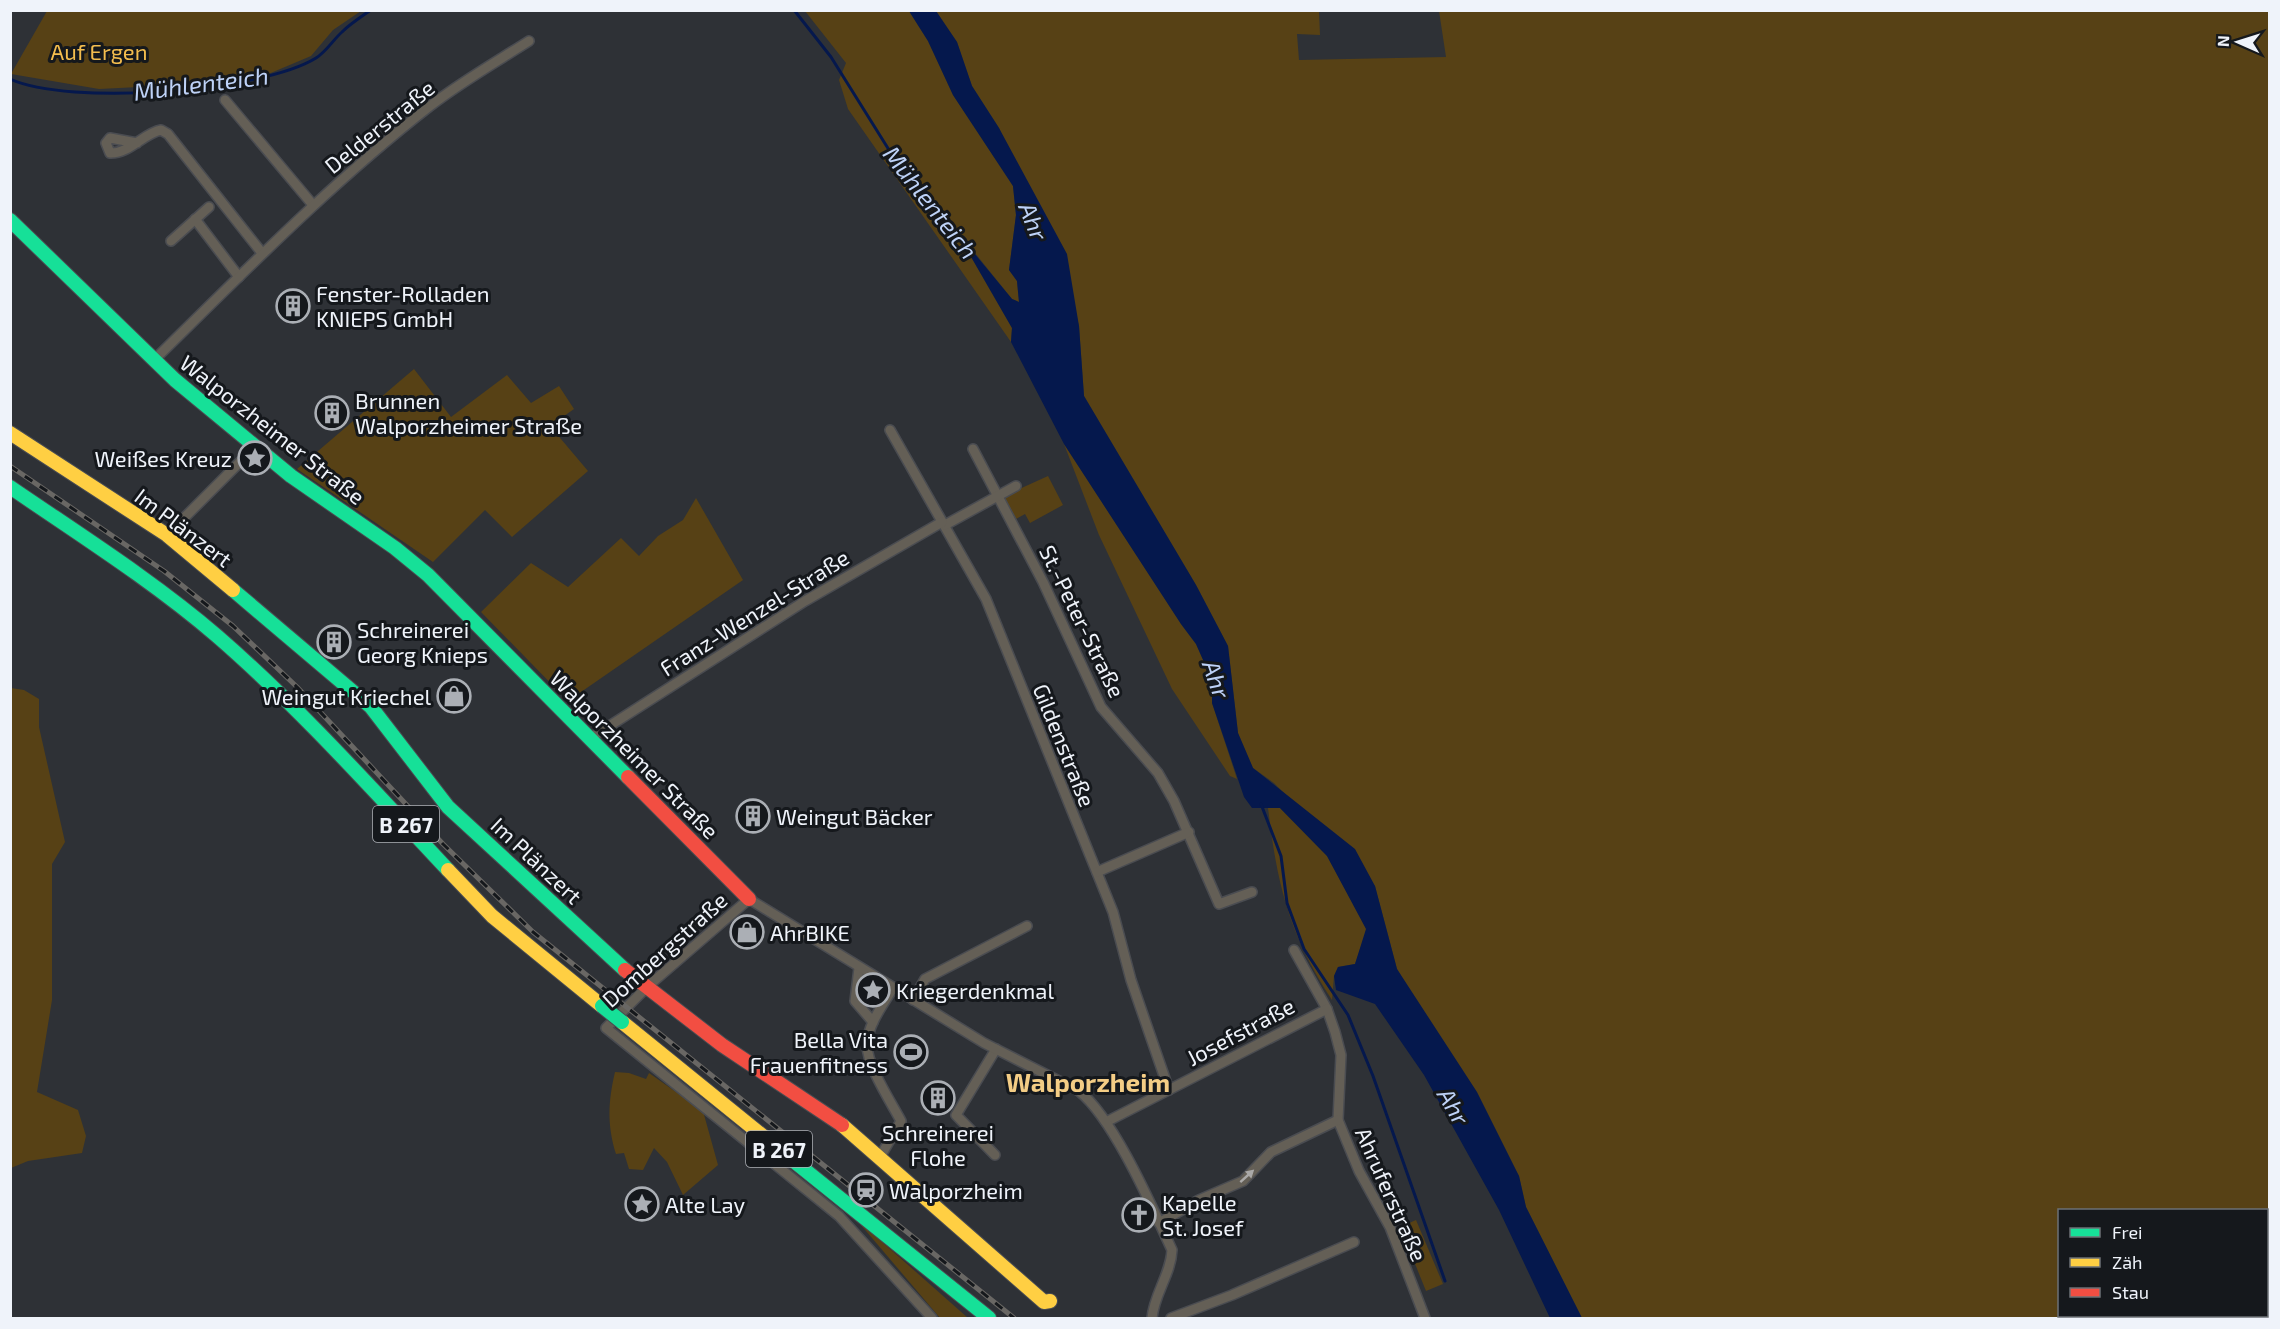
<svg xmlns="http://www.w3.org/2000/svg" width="2280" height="1329" viewBox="0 0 2280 1329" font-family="'Exo 2',sans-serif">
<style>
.green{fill:#574115;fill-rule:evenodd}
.water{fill:#05184d}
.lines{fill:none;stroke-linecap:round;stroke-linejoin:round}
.stream{stroke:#05184d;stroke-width:3}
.street-casing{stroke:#4a4c51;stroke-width:12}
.fast-casing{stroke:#4a4c51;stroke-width:16}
.slow-casing{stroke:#4a4c51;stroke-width:16}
.jam-casing{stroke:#4a4c51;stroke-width:16}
.street{stroke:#645f56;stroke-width:9}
.fast{stroke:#16e098;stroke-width:14}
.slow{stroke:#ffcf43;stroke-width:14}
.jam{stroke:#f24e42;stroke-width:14}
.rail-casing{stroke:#696764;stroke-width:5}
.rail{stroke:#15181c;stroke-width:3;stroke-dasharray:9;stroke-linecap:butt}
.fast-bridge-casing{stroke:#4a4c51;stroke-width:16;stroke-linecap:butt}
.fast-bridge{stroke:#16e098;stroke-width:14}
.oneway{fill:#aaa9a8}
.labels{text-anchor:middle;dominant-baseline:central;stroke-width:6;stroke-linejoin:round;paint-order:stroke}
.shield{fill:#15181c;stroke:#aeb1b7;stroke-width:1.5}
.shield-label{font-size:21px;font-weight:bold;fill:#eff3fa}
.park-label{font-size:22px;fill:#f3bd4e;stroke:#15181c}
.street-label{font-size:22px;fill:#eff3fa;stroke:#15181c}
.poi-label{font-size:22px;fill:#eff3fa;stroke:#15181c;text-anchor:start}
.water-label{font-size:24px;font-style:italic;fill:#bed2f7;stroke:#15181c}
.quarter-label{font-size:26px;font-weight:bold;fill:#f4cd85;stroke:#15181c}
</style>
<rect width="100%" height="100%" fill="#2e3136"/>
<g class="green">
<path d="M47,11V10L361,11L333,30L311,56L266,75L179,85L99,89L11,74Z"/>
<path d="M805,11H909L928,41L953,95L1013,186L1016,215L1009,270L1017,281L1019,302L1012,299L975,253L970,255L1012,328L1011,342L848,109L839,80L846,63Z"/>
<path d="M936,11H1319L1320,35L1297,34L1299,60L1446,57L1439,11H2269V1318H1582L1526,1207L1519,1176L1397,969L1375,886L1274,783L1253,768L1238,733L1228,646L1196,585L1084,396L1079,326L1074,307L999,128L972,86L957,42ZM2060,1210H2266V1316H2060Z"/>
<path d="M414,369L451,417L507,375L531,403L559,386L574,409L550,426L588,471L512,537L485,510L433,562L297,469Z"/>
<path d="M1064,444L1181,624L1196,644L1212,680V703L1237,779L1230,776L1172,689L1099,535Z"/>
<path d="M1048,476L1063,505L1030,523L1025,514L1014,520L1002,497Z"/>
<path d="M696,498L743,580L568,701L481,612L531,563L568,587L621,538L639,556L658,536L683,520Z"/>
<path d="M11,688L24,690L39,699V727L65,842L52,864V1000L37,1092L78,1110L86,1136L82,1153L28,1161L11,1168Z"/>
<path d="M1268,808H1280L1327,856L1367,929L1355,964L1338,967L1334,976L1332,1000C1289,935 1277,884 1268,808Z"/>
<path d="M615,1072L629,1073L646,1079L649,1073L703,1111L718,1165L683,1195L667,1162L654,1148L643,1170L629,1169L624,1153L616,1154C607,1125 608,1102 615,1072Z"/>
<path d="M855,1218L968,1318H940Z"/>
<path d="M1416,1220L1443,1284L1426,1291L1400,1227Z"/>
</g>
<path class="water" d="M909,11H936L957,42L972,86L999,128L1067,254L1079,326L1084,396L1196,585L1228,646L1238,733L1253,768L1355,849L1375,886L1397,969L1477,1092L1519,1176L1526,1207L1582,1318H1550L1499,1210L1424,1075L1375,1004L1336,990L1334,976L1338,967L1355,964L1366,929L1327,856L1280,808H1252L1244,797L1212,703V680L1196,644L1181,624L1064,444L1011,342L1012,328L970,255L974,253L1012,299L1019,302L1017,281L1009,270L1016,215L1013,186L953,95L928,41Z"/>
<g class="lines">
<g class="stream">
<path d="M794,10L831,57L904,174L974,256"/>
<path d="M10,79C69,106 261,92 316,58C326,52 333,40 342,32C350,24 361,17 371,10"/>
<path d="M1261,804L1281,856L1287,903L1304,949L1348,1015L1373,1076L1445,1281"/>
</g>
<defs>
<g id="street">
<path d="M225,100L313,205"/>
<path d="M137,143L110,138L106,143L110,153C129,154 144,133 161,130L168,134L262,253"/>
<path d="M195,219L239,277"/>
<path d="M171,241L209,207"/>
<path d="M154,360C243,273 331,183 430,106C461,82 496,62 529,41"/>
<path d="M890,430L986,599L1113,912L1131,980L1169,1090"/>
<path d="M973,449L1043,582L1101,707L1158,773L1174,801L1219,904L1252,892"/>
<path d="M945,525L1016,486"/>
<path d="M167,535L255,447"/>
<path d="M589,739L805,601L942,522"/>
<path d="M1097,872L1189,832"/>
<path d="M1294,950L1327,1009L1335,1032L1341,1055L1338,1120L1359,1171L1390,1227L1425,1318"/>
<path d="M859,968L855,1001L873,1022"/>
<path d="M913,1000L925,979L1027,926"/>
<path d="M1106,1122L1327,1009"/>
<path d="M995,1155L956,1115L996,1049"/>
<path d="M880,1157L901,1121C891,1102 866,1064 867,1044C868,1024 883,1005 893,988"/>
<path d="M1159,1223L1199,1200L1243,1181L1271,1152L1338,1120"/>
<path d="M932,1318L839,1216L606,1028L648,986L749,899L984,1043L1079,1091C1114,1119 1152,1207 1172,1250C1171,1274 1154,1294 1152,1318"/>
<path d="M1171,1318L1232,1295L1354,1242"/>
</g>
<g id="fast">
<path d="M10,220L175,380L291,476L395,548L428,575L628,777"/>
<path d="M10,487C80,535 153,581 217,636C300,708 373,790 448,870"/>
<path d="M233,590L371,707L448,807L625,970"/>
<path d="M785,1154L989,1318"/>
</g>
<g id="slow">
<path d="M10,433L167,535L233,590"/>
<path d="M448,870L492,916L602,1006"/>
<path d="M622,1022L785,1154"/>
<path d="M842,1125L1044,1302L1050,1301"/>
</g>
<g id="jam">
<path d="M628,777L749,899"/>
<path d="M625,970L722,1045L842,1125"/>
</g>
</defs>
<use href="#street" class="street-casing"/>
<use href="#fast" class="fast-casing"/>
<use href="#slow" class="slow-casing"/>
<use href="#jam" class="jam-casing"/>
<use href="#street" class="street"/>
<use href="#fast" class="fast"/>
<use href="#slow" class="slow"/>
<use href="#jam" class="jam"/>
<defs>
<path id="rail" d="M10,466L164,571L233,626L297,687L443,844L533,932L1014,1318"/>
</defs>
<use href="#rail" class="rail-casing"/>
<use href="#rail" class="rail"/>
<defs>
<path id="fast-bridge" d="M602,1006L622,1022"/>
</defs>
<use href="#fast-bridge" class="fast-bridge-casing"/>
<use href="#fast-bridge" class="fast-bridge"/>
</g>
<defs><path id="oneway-solid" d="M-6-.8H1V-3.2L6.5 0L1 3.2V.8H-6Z" transform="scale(1.5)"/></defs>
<use class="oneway" href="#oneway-solid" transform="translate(1247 1176) rotate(-42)"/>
<defs>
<symbol id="building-ring" viewBox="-11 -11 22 22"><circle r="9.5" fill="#15181c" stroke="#abafb5" stroke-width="1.5"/><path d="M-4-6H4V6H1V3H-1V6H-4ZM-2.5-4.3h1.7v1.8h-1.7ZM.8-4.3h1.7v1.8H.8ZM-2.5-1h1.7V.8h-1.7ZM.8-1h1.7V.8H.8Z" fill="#abafb5"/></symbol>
<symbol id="sight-ring" viewBox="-11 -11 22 22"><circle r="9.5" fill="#15181c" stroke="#abafb5" stroke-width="1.5"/><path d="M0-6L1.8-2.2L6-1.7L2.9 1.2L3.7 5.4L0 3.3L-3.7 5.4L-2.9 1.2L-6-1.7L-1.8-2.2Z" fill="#abafb5"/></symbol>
<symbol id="shop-ring" viewBox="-11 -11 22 22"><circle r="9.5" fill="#15181c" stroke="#abafb5" stroke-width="1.5"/><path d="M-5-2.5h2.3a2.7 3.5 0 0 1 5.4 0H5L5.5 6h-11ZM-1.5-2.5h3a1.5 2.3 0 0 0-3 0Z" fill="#abafb5"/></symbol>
<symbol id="stadium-ring" viewBox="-11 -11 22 22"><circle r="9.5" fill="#15181c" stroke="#abafb5" stroke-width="1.5"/><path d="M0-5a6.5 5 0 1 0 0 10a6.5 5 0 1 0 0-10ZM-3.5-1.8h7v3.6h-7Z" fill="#abafb5"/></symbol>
<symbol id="station-ring" viewBox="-11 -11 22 22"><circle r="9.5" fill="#15181c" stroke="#abafb5" stroke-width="1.5"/><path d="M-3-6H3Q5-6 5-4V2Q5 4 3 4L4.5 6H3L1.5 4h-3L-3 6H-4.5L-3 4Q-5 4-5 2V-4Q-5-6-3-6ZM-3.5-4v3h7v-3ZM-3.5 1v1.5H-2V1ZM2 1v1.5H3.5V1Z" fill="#abafb5"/></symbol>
<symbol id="church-ring" viewBox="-11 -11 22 22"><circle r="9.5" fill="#15181c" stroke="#abafb5" stroke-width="1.5"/><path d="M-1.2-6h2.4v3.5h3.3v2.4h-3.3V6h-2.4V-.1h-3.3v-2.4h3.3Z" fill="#abafb5"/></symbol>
</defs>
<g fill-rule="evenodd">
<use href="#building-ring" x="274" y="287" width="38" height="38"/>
<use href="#building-ring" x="313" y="394" width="38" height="38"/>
<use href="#sight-ring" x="236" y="439" width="38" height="38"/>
<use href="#building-ring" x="315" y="623" width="38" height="38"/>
<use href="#shop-ring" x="435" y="677" width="38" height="38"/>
<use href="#building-ring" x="734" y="797" width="38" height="38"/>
<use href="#shop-ring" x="728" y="913" width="38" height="38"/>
<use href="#sight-ring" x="854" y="971" width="38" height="38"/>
<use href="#stadium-ring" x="892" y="1033" width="38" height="38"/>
<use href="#building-ring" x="919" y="1079" width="38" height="38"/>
<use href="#station-ring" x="847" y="1171" width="38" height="38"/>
<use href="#sight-ring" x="623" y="1185" width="38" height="38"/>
<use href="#church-ring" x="1120" y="1196" width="38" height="38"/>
</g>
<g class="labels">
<g class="shield">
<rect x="373" y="806" width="66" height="36" rx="4.5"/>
<rect x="746" y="1131" width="66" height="36" rx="4.5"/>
</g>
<g class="shield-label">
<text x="406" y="824">B 267</text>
<text x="779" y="1149">B 267</text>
</g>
<g class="park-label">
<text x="99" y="51">Auf Ergen</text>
</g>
<g class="street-label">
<text transform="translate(379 126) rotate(-39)">Delderstraße</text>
<text transform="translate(273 429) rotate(38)">Walporzheimer Straße</text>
<text transform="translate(184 527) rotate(37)">Im Plänzert</text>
<text transform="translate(754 612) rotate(-32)">Franz-Wenzel-Straße</text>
<text transform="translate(1083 621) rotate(64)">St.-Peter-Straße</text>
<text transform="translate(1065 745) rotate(68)">Gildenstraße</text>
<text transform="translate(635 754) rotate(45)">Walporzheimer Straße</text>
<text transform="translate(537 860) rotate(43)">Im Plänzert</text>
<text transform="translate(664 949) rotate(-42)">Dombergstraße</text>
<text transform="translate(1240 1031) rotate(-28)">Josefstraße</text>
<text transform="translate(1392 1194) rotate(66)">Ahruferstraße</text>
</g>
<g class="poi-label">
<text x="316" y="293">Fenster-Rolladen<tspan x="316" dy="25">KNIEPS GmbH</tspan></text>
<text x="355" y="400">Brunnen<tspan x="355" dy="25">Walporzheimer Straße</tspan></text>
<text x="232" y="458" text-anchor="end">Weißes Kreuz</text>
<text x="357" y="629">Schreinerei<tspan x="357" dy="25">Georg Knieps</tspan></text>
<text x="431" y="696" text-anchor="end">Weingut Kriechel</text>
<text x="776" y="816">Weingut Bäcker</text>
<text x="770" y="932">AhrBIKE</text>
<text x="896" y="990">Kriegerdenkmal</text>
<text x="888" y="1039" text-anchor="end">Bella Vita<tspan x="888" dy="25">Frauenfitness</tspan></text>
<text x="938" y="1132" text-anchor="middle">Schreinerei<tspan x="938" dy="25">Flohe</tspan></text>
<text x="889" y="1190">Walporzheim</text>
<text x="1162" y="1202">Kapelle<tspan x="1162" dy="25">St. Josef</tspan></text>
<text x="665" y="1204">Alte Lay</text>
</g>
<g class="water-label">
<text transform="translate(201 83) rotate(-7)">Mühlenteich</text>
<text transform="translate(931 202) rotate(52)">Mühlenteich</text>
<text transform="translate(1034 221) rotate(68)">Ahr</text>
<text transform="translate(1217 679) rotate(71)">Ahr</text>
<text transform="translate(1454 1106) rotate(60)">Ahr</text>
</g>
<g class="quarter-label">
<text x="1088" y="1081">Walporzheim</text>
</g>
</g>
<rect width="2280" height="1329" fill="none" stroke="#eff3fa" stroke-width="24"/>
<rect x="2058" y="1209" width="210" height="108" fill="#15181c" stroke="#6c7075" stroke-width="1.5"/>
<rect x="2070" y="1228" width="30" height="9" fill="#16e098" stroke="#6c7075" stroke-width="1.5"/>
<text x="2112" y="1239" font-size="18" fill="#eff3fa">Frei</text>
<rect x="2070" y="1258" width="30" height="9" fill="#ffcf43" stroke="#6c7075" stroke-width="1.5"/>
<text x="2112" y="1269" font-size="18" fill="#eff3fa">Zäh</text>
<rect x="2070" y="1288" width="30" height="9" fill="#f24e42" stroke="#6c7075" stroke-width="1.5"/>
<text x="2112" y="1299" font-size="18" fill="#eff3fa">Stau</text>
<g transform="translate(2238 42) rotate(273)" stroke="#15181c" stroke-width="4.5" paint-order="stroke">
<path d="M0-4.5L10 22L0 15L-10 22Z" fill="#eff3fa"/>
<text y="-9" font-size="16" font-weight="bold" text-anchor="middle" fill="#eff3fa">N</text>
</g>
</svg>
